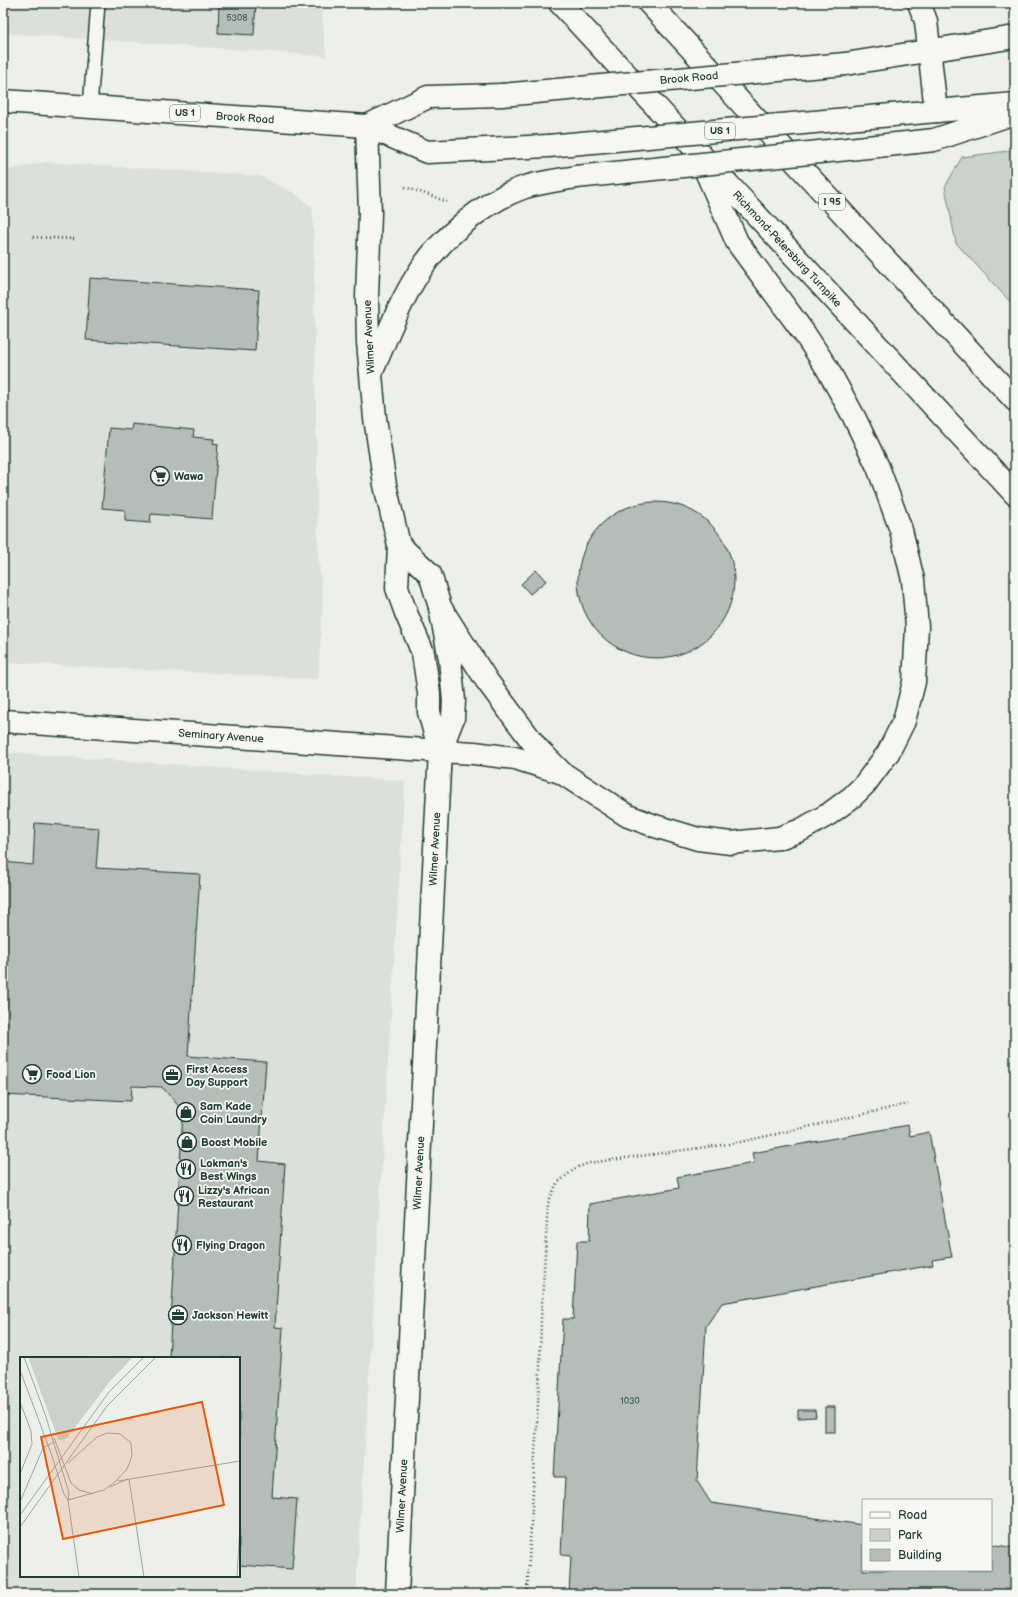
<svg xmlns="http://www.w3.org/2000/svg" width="1018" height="1597" viewBox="0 0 1018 1597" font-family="'Balsamiq Sans',sans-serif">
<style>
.built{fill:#dce0db;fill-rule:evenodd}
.green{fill:#cbd2cc;stroke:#758880}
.building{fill:#b4bdb8;stroke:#1f3d34}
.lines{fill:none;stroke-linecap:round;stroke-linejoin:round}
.lane-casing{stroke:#1f3d34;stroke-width:16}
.street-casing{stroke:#1f3d34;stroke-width:25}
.secondary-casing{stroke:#1f3d34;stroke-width:25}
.primary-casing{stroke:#1f3d34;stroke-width:25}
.highway-casing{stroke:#1f3d34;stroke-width:25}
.path{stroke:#1f3d34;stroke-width:2.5;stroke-dasharray:1 3;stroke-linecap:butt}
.lane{stroke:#f6f6f2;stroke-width:13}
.street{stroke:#f6f6f2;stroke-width:22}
.secondary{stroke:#f6f6f2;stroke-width:22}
.primary{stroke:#f6f6f2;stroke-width:22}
.highway{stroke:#f6f6f2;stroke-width:22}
.primary-bridge-casing{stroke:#1f3d34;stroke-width:25;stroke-linecap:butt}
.primary-bridge{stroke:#f6f6f2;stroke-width:22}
.labels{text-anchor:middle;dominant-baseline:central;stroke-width:3.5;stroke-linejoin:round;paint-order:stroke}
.number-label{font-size:9px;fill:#445d55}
.shield{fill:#f6f6f2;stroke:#60746d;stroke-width:1}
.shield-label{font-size:10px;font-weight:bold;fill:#1f3d34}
.street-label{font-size:11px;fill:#1f3d34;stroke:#f6f6f2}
.poi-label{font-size:11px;font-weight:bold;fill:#1f3d34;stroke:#f6f6f2;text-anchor:start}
.inset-road{fill:none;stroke:#9ba8a1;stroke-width:1}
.view{fill:#e8590c;fill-opacity:0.15;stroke:#e8590c;stroke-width:2}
.inset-edge{fill:none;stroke:#1f3d34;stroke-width:2}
</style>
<rect width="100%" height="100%" fill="#edefea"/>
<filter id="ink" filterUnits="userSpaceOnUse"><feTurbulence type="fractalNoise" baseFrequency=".025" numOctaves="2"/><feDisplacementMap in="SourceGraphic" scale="8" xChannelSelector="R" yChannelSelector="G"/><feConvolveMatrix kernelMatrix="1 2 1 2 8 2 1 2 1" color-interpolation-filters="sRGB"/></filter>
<g filter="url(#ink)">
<g class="built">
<path d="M3,3H321L326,56L3,33Z"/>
<path d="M46,162L260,176L296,194L313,208L318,553L323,599L318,679L22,663L3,664V171Z"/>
<path d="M3,752L405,781L356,1594H3ZM21,1358H239V1576H21Z"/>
</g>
<path class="green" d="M1015,150V307L956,243L945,187L962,157Z"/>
<g class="building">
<path d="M219,3H256L254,35L218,33Z"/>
<path d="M90,278L259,290L255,351L86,340Z"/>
<path d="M132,424L194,430L193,437L214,439L213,443L218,444L212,519L151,514L150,523L125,521V510L102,508L109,428L131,430Z"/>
<circle cx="656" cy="580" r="78"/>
<path d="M536,570L546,581L530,594L521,584Z"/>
<path d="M35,823L99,828L96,868L200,874L188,1056L266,1062L259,1161L285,1164L275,1327L283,1328L272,1497L297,1499L292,1569L239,1565V1358H169L183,1111L162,1087L132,1086L131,1101L3,1095V862L33,865Z"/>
<path d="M908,1125L910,1136L929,1132L952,1257L932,1260L933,1265L722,1303L706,1326L697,1481L711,1503L863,1525V1570H991V1544L1015,1548V1594H569L571,1556L561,1555L565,1477H554L563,1319H573L577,1241H589L590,1204L679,1188L677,1177L754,1163L752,1153Z"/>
<rect x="825" y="1407" width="10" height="25"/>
<path d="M798,1410H815L816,1417L798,1418Z"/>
</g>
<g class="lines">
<defs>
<path id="lane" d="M90,107L98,3"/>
<path id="street" d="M3,721L440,751"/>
<g id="secondary">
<path d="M399,545L397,588L406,613L423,653L429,693V712L440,751"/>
<path d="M397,1594L440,751L453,718L454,701L450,659L440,608"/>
</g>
<g id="primary">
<path d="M845,64L1015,37"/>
<path d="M3,101L367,126L427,152L548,146"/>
<path d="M892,115L1015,104"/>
<path d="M367,126L370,213L367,297L368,342L375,418L385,485L399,545L430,574L440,607"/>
<path d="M367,126L428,97L502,95"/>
<path d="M916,142L934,140L1015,113"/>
<path d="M372,371C386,339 398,306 416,277C438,240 484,201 525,187C542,182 559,180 576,177"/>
</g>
<g id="highway">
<path d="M560,3L1015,494"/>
<path d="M649,3L1015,400"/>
<path d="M919,3L926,21L936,111"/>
<path d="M440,607L487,681L537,748L562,773L628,816L655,826L698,839L731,843L779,838L801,830L829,814L852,797L865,784L888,753L904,721L914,682L917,627L913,580L901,530L878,467L854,417L827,368L804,333L737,242L698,153"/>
<path d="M440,751L474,753L515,758L557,771"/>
</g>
</defs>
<use href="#lane" class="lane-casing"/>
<use href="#street" class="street-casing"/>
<use href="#secondary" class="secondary-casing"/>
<use href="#primary" class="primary-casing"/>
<use href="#highway" class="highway-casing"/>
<g class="path">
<path d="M405,187L429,195L447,202"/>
<path d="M33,237L74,239"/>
<path d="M527,1594L540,1369L541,1319L548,1203L557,1183L576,1168L589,1163L736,1143L908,1104"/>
</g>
<use href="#lane" class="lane"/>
<use href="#street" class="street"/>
<use href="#secondary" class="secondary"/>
<use href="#primary" class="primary"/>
<use href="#highway" class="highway"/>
<defs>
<g id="primary-bridge">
<path d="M502,95L845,64"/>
<path d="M548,146L892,115"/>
<path d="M576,177L916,142"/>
</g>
</defs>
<use href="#primary-bridge" class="primary-bridge-casing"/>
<use href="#primary-bridge" class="primary-bridge"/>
</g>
</g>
<defs>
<symbol id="supermarket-ring" viewBox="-11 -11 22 22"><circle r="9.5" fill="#f6f6f2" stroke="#1f3d34" stroke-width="1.5"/><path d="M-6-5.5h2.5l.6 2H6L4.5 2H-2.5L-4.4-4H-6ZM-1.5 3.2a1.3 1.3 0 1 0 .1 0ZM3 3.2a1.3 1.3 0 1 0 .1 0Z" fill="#1f3d34"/></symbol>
<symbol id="office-ring" viewBox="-11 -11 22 22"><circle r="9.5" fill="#f6f6f2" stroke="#1f3d34" stroke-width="1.5"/><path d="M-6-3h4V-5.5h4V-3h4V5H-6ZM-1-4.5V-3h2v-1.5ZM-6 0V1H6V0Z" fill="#1f3d34"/></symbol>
<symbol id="shop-ring" viewBox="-11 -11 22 22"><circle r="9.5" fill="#f6f6f2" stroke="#1f3d34" stroke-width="1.5"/><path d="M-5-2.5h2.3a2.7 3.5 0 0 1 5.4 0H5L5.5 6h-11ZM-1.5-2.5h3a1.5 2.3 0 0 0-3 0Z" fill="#1f3d34"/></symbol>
<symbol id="restaurant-ring" viewBox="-11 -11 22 22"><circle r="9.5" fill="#f6f6f2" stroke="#1f3d34" stroke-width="1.5"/><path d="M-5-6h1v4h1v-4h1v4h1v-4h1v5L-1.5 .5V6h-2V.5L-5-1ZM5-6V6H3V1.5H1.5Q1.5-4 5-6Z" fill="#1f3d34"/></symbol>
</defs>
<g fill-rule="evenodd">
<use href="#supermarket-ring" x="149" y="465" width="22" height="22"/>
<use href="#supermarket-ring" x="21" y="1063" width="22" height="22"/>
<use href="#office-ring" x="161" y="1064" width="22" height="22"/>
<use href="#shop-ring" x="175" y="1101" width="22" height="22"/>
<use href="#shop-ring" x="176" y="1131" width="22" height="22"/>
<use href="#restaurant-ring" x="175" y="1158" width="22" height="22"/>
<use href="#restaurant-ring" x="173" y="1185" width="22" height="22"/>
<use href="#restaurant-ring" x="171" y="1234" width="22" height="22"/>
<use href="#office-ring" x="167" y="1304" width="22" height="22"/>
</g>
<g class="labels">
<g class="number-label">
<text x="237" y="18">5308</text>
<text x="630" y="1401">1030</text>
</g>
<g class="shield">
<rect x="170" y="105" width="30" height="16" rx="3"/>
<rect x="705" y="123" width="30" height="16" rx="3"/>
<rect x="819" y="194" width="26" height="16" rx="3"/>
</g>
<g class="shield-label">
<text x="185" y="113">US 1</text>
<text x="720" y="131">US 1</text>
<text x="832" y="202">I 95</text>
</g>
<g class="street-label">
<text transform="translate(689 78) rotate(-5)">Brook Road</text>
<text transform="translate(245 118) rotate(4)">Brook Road</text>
<text transform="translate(787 249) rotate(47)">Richmond-Petersburg Turnpike</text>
<text transform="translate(369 337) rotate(-93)">Wilmer Avenue</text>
<text transform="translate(221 736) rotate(4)">Seminary Avenue</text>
<text transform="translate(435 849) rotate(-87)">Wilmer Avenue</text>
<text transform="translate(419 1173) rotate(-87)">Wilmer Avenue</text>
<text transform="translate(402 1496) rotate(-87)">Wilmer Avenue</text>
</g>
<g class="poi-label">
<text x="174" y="476">Wawa</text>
<text x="186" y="1069">First Access<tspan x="186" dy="13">Day Support</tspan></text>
<text x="46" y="1074">Food Lion</text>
<text x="200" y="1106">Sam Kade<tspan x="200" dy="13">Coin Laundry</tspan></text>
<text x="201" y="1142">Boost Mobile</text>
<text x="200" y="1163">Lokman's<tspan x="200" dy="13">Best Wings</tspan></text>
<text x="198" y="1190">Lizzy's African<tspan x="198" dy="13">Restaurant</tspan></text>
<text x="196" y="1245">Flying Dragon</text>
<text x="192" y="1315">Jackson Hewitt</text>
</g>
</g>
<g transform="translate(20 1357)">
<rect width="220" height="220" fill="#edefea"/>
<path d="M8,0H113L91,23L47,81L42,83L38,82Z" fill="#cbd2cc"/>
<path class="inset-road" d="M4,0L25,57L49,136L48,143L59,220M0,13L31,96L44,137L48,143M0,45L11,74L12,87L0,117M34,81L51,126L59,133L73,137M48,106L77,80L87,76L100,77L111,86L112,99L107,112L95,125M109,122L124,220M98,124L220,104M90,130L108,122M48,143L84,133L95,125M0,145L23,91L34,85M0,158L89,35L124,0M0,170L87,49L136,0M217,220L220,167"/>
<path class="view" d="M182,45L204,148L43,182L21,80Z"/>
<rect width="220" height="220" class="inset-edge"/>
</g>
<rect width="1018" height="1597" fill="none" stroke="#f6f6f2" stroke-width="16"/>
<rect x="8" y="8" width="1002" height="1581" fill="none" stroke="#1f3d34" stroke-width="1.5" filter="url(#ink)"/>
<rect x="862" y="1499" width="130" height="72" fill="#f6f6f2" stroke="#a0aca6"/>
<rect x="870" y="1512" width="20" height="6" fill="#f6f6f2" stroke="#a0aca6"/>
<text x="898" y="1519" font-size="12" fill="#1f3d34">Road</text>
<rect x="870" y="1529" width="20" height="12" fill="#cbd2cc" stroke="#a0aca6"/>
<text x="898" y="1539" font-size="12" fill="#1f3d34">Park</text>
<rect x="870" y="1549" width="20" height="12" fill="#b4bdb8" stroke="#a0aca6"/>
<text x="898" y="1559" font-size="12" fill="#1f3d34">Building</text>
</svg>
